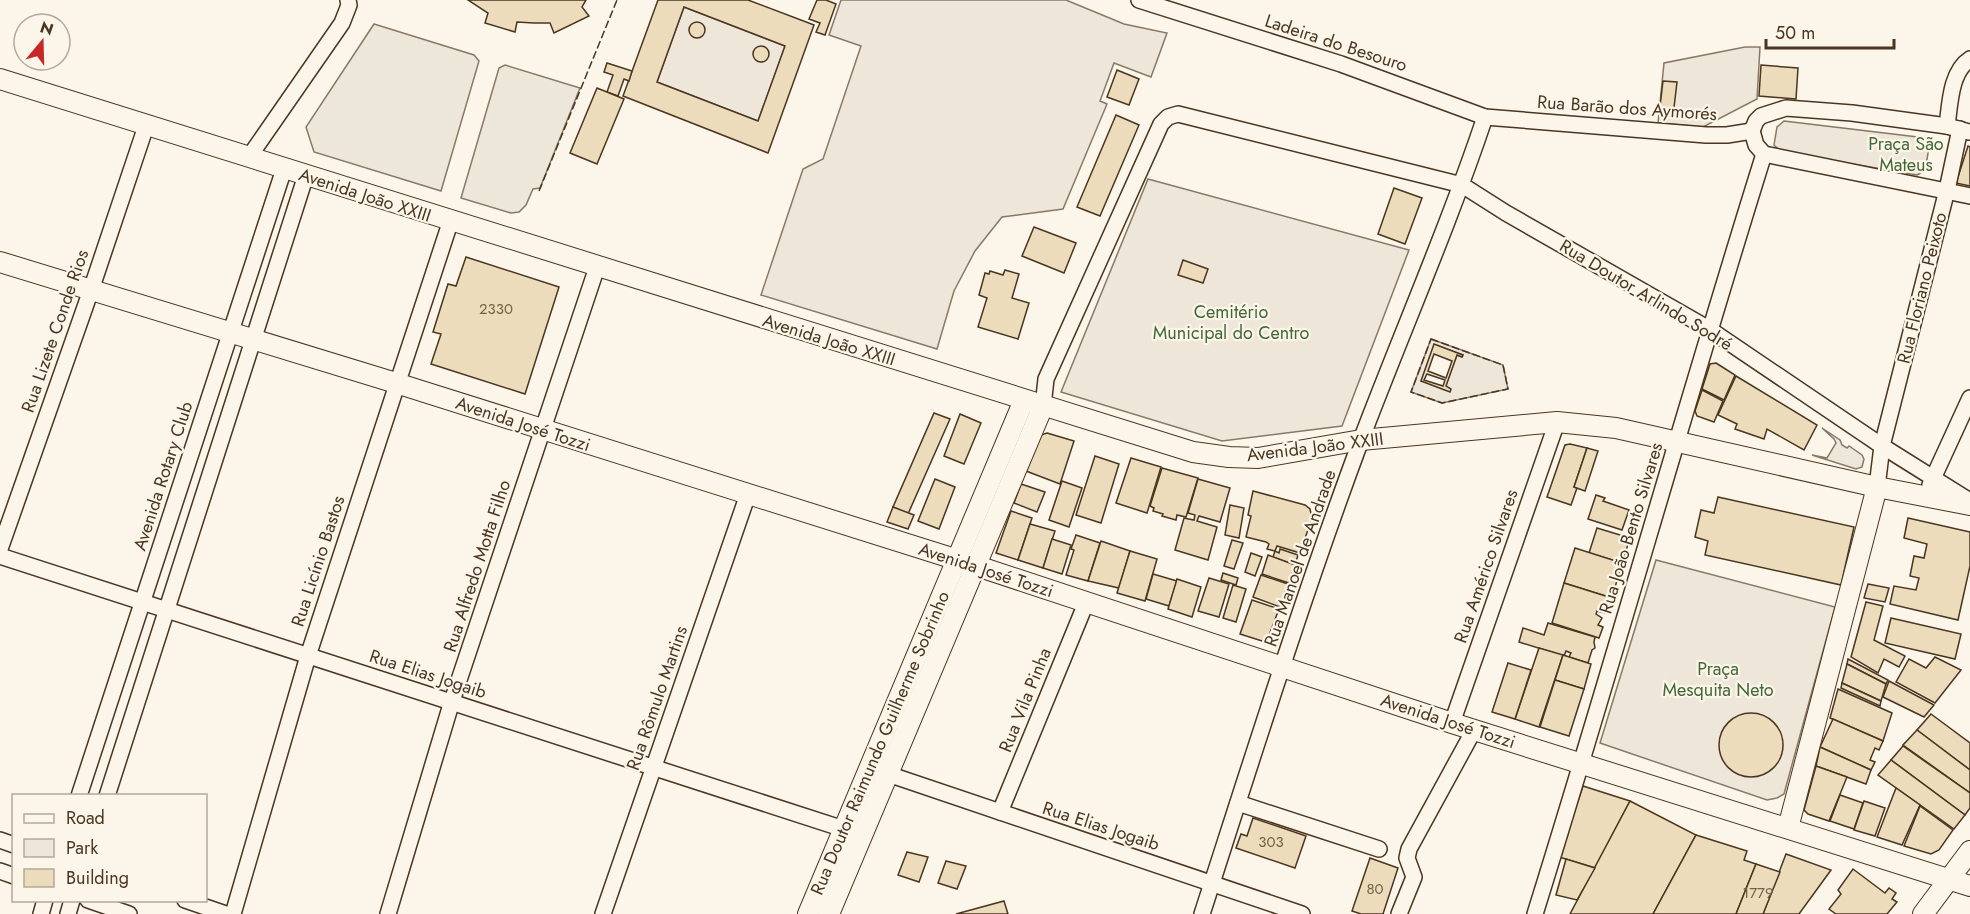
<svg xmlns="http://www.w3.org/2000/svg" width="1970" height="914" viewBox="0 0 1970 914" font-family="Jost,sans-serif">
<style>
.green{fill:#ede6d9;stroke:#887966;stroke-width:1.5;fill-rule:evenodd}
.parking{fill:#ede7d9;stroke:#887966;stroke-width:1.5}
.building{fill:#ecdcbc;stroke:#4a3520;stroke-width:1.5;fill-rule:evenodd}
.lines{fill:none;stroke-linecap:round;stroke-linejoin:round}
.minor-casing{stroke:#4a3520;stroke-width:18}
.tertiary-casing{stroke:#4a3520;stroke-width:22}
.minor{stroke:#fbf6e9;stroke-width:15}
.tertiary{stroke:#fbf6e9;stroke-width:20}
.fence{stroke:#4a3520;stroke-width:1.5;stroke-dasharray:8 3;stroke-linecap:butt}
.labels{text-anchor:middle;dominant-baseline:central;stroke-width:4.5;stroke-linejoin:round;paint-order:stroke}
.number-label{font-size:15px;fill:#725f47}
.street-label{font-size:18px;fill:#4a3520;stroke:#fbf6e9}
.park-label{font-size:18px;fill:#436837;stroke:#fbf6e9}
</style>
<rect width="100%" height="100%" fill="#fbf6e9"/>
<g class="green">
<path d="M841,0H1066L1124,24L1167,33L1151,77L1114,63L1100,101L1107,104L1063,209L1002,217L975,251L954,291L937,349L761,295L803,169L823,159L861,46L829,35Z"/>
<path d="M684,7L785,46L758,121L657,82Z"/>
<path d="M1745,47H1760L1757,99L1703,127L1658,123L1664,63Z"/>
<path d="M1784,121L1926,138C1931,147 1927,172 1917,175L1788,153L1779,150L1774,145L1777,127Z"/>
<path d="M1148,179L1409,250L1342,426L1222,441L1061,392Z"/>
<path d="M1431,339L1503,365L1508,389L1442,403L1411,392ZM1435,345L1463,355L1462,357L1457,355L1445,387L1421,381Z"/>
<path d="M1656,560L1835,607L1784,794L1777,798L1767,800L1600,743Z"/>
</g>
<g class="parking">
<path d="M374,24L474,55L479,61L441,191L314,152L306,127Z"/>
<path d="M505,65L580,88L540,188L533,189L526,205L519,212L511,213L461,198L499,68Z"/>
<path d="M1822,428L1840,440L1842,445L1847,448L1849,446L1862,455L1864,459L1862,467L1856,469L1812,455L1827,458L1836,443L1834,439Z"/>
</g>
<g class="building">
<path d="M468,0H586L582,7L589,16L554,33L550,23H534L517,22L515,32L485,23L488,13Z"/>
<path d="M658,0H748L814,25L768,153L623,96ZM684,7L785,46L758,121L657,82Z"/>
<path d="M817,0H826L836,4L825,35L816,32L820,23L809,19Z"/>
<circle cx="697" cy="30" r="8"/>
<circle cx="761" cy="54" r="8"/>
<path d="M607,63L632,71L629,81L624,79L618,96L607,92L613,75L604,72Z"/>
<path d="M1761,65L1798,68L1796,99L1759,96Z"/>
<path d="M1117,70L1139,79L1129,105L1107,97Z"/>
<path d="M1663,81L1677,82L1673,116L1659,115Z"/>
<path d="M597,88L624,99L597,164L570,153Z"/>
<path d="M1116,115L1139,125L1100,216L1077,207Z"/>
<path d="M1968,146L1970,147V186L1956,183Z"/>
<path d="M1394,188L1422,198L1405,244L1378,234Z"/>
<path d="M1034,227L1076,243L1064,273L1022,256Z"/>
<path d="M466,257L559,287L525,394L431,364L441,334L433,332L448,284L456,286Z"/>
<path d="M1183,260L1208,269L1203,283L1178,275Z"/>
<path d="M1005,270L1019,274L1012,298L1029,303L1018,339L978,327L987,298L979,295L985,273L989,274L990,271L1003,275Z"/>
<path d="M1434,344L1463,355L1462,357L1457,355L1446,386L1451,389L1450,392L1421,381ZM1434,354L1452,361L1446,378L1428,371ZM1427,374L1445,380L1443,386L1424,380Z"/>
<path d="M1716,363L1735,375L1724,400L1702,389L1710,364Z"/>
<path d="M1736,376L1817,425L1804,450L1767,429L1764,439L1735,429L1737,424L1718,415Z"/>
<path d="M1702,390L1723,401L1714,422L1697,416L1695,411Z"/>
<path d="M934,413L950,419L908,514L893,507Z"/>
<path d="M960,414L981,423L964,464L944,456Z"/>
<path d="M1047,433L1074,441L1060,484L1026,471L1041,435Z"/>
<path d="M1570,444L1587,448L1574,487L1577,488L1571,505L1547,497L1565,445Z"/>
<path d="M1587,448L1598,451L1585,491L1574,487Z"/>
<path d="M1095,456L1119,464L1101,523L1076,515Z"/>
<path d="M1131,458L1161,467L1147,513L1116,503Z"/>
<path d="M1162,468L1198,478L1186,517L1177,515L1176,520L1162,516L1163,514L1153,511L1154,508L1150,506Z"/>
<path d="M935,479L955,487L939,529L918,521Z"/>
<path d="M1198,479L1230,488L1220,522L1199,516L1197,521L1217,527L1208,560L1175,550L1184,518L1194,520L1195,515L1188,513Z"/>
<path d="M1062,481L1082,488L1069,527L1049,520Z"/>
<path d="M1021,484L1045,492L1037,512L1014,503Z"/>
<path d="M1253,491L1305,505L1310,509L1312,518L1300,553L1277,546L1275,551L1267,549L1269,544L1266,542L1246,537L1251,516L1248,515Z"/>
<path d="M1596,495L1605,498L1603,501L1629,510L1622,530L1588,519Z"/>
<path d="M1718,497L1854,527L1841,585L1705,555L1708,541L1695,537L1701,510L1714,513Z"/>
<path d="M1230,505L1244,508L1239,538L1225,535Z"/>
<path d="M893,507L914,515L908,529L887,522Z"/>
<path d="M1011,511L1032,518L1018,560L996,553Z"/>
<path d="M1908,518L1970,532V566L1958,620L1890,604L1894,586L1916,590L1919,578L1910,576L1914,556L1924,558L1927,544L1904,538Z"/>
<path d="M1030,524L1055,531L1043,568L1018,560Z"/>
<path d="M1597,528L1630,538L1622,563L1589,553Z"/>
<path d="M1076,535L1100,543L1088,581L1066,575L1074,550L1071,549Z"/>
<path d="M1052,539L1071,545L1062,574L1043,568Z"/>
<path d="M1232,540L1243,543L1234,569L1224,566Z"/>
<path d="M1101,541L1130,551L1119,588L1088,581Z"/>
<path d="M1575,548L1622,563L1612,598L1564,583Z"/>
<path d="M1280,549L1298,555L1295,565L1273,557L1275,551L1279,553Z"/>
<path d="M1130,551L1157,559L1145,601L1117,593Z"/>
<path d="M1251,553L1262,557L1255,576L1245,572Z"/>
<path d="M1268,555L1295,565L1289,583L1262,574Z"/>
<path d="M1223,573L1238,578L1236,585L1221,580Z"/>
<path d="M1153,574L1177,581L1169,606L1146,599Z"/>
<path d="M1261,575L1288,584L1280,607L1253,597Z"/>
<path d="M1209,578L1229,584L1219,617L1198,611Z"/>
<path d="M1177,579L1201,587L1192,617L1168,609Z"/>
<path d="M1564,583L1612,598L1608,611L1605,613L1597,611L1596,614L1602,618L1598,625L1603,627L1599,638L1552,623Z"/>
<path d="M1868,584L1889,588L1885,602L1864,598Z"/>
<path d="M1233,585L1246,589L1236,622L1223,618Z"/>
<path d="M1252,600L1279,609L1268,638L1262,641L1240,634Z"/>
<path d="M1866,602L1883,606L1874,640L1905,656L1899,667L1884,659L1878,673L1851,657Z"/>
<path d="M1891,618L1961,634L1955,659L1885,643Z"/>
<path d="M1548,623L1595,637L1594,642L1595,648L1592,650L1588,663L1569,657L1571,653L1566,651L1564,656L1519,642L1523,628L1544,635Z"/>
<path d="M1539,648L1563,655L1539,727L1515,719Z"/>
<path d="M1563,655L1591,664L1584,689L1555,680Z"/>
<path d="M1935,657L1961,670L1935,703L1896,682L1909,659L1926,668Z"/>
<path d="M1848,659L1888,680L1886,684L1847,664Z"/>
<path d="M1508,663L1531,670L1515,719L1492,712Z"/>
<path d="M1847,664L1886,684L1881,701L1842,683Z"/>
<path d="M1555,680L1584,689L1569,736L1540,727Z"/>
<path d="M1889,681L1934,705L1924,717L1883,697Z"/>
<path d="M1842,683L1881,701L1880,706L1841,688Z"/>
<path d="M1838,689L1892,713L1883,741L1830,718Z"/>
<circle cx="1751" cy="745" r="32"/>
<path d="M1931,714L1970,743V770L1917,730Z"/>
<path d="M1833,719L1883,741L1879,750L1875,748L1870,760L1875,762L1871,770L1820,747Z"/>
<path d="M1917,730L1970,770V793L1903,745Z"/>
<path d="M1903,746L1970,793V808L1965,815L1891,760Z"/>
<path d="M1820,747L1871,770L1866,784L1816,766Z"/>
<path d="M1891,760L1965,815L1954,829L1878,775Z"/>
<path d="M1816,766L1847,777L1829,821L1808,814L1804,810Z"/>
<path d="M1583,786L1630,801L1595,868L1559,857Z"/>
<path d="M1896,788L1920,805L1902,845L1877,837Z"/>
<path d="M1840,795L1863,803L1854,829L1830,821Z"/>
<path d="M1630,801L1696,835L1653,914H1570Z"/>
<path d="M1864,801L1885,808L1875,836L1854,830Z"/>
<path d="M1920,806L1953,830L1939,850L1931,854L1904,846Z"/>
<path d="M1253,818L1306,836L1295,868L1236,848L1241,834L1247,836Z"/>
<path d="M1696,835L1747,851L1744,860L1756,864L1736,914H1653Z"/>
<path d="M907,852L928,857L919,882L898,875Z"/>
<path d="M1786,854L1831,870L1799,914H1763Z"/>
<path d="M1370,858L1398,868L1383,914H1361L1352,911Z"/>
<path d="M1566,859L1595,868L1577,900L1556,895Z"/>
<path d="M946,861L966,866L957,889L938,883Z"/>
<path d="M1756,864L1780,872L1763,914H1736Z"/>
<path d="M1853,869L1885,893L1889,888L1896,893L1892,899L1897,902L1887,914H1836L1829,909L1841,894L1838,890Z"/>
<path d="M1004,901L1008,914H956Z"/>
</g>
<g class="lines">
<defs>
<g id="minor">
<path d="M1139,0L1341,64L1485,117L1706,135H1727L1752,131"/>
<path d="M1947,126C1950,105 1950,72 1970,59"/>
<path d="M1752,131L1756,145L1764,154L1970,196"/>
<path d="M1752,131L1756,121L1761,116L1786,108L1852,113L1947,126L1969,132"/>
<path d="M249,157L342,23L349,5L348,0"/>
<path d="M1043,406L1046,379L1161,124L1168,117L1178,114L1462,185L1506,213L1709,329L1882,446L1970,501"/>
<path d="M1930,485L1970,398"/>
<path d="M1877,487L1882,446L1947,190L1960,129"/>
<path d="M0,549L91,290L146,126"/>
<path d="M0,556L853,832"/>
<path d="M1452,723L1557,422"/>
<path d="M879,771L1302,914"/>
<path d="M79,796L284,169"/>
<path d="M107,796L306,175"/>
<path d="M1238,803L1379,849"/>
<path d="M1000,812L1086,603"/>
<path d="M0,840L14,845"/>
<path d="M0,871L14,876"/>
<path d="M88,900L129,914"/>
<path d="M185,900L226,914"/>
<path d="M41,914L45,900"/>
<path d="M68,914L72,900"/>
<path d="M233,914L308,656L450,223"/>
<path d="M388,914L452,701L597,267"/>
<path d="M603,914L748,494"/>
<path d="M1202,914C1253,756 1303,596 1361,440C1402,332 1448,227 1485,117"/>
<path d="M1399,914L1414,877L1407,858L1409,849L1474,730"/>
<path d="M1535,914C1614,661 1685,406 1764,154"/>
</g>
<g id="tertiary">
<path d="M0,79C397,206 795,329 1193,452L1229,457L1258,458L1361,440L1557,422L1616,428L1877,487L1970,505"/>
<path d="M0,262L396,383L977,566L1452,723L1970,886"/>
<path d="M1788,828L1877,487"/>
<path d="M808,914L1024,400"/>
<path d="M829,914L1043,406"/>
<path d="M1923,914L1970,851"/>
</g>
</defs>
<use href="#minor" class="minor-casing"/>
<use href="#tertiary" class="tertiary-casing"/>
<use href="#minor" class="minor"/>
<use href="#tertiary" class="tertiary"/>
<g class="fence">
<path d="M539,191L617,0"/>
<path d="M1431,339L1503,365L1508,389L1442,403L1411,392Z"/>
</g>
</g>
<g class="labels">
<g class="number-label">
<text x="496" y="309">2330</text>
<text x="1271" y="842">303</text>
<text x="1375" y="889">80</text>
<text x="1758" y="893">1779</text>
</g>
<g class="street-label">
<text transform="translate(1336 43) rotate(18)">Ladeira do Besouro</text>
<text transform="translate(1627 108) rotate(4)">Rua Barão dos Aymorés</text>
<text transform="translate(365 195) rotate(18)">Avenida João XXIII</text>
<text transform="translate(1922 288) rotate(-76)">Rua Floriano Peixoto</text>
<text transform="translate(1646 295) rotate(31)">Rua Doutor Arlindo Sodré</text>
<text transform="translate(55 331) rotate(-71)">Rua Lizete Conde Rios</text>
<text transform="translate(829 340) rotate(17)">Avenida João XXIII</text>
<text transform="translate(523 424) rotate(18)">Avenida José Tozzi</text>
<text transform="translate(1315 447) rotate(-7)">Avenida João XXIII</text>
<text transform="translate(163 476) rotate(-72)">Avenida Rotary Club</text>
<text transform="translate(1631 528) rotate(-73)">Rua João Bento Silvares</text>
<text transform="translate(1300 558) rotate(-71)">Rua Manoel de Andrade</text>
<text transform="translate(318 561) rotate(-72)">Rua Licínio Bastos</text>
<text transform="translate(477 566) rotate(-72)">Rua Alfredo Motta Filho</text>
<text transform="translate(1486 566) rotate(-71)">Rua Américo Silvares</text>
<text transform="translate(986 570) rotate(18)">Avenida José Tozzi</text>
<text transform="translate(428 674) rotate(18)">Rua Elias Jogaib</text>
<text transform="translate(657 698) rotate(-71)">Rua Rômulo Martins</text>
<text transform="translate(1025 700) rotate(-68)">Rua Vila Pinha</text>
<text transform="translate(1448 721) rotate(18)">Avenida José Tozzi</text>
<text transform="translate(880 743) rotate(-67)">Rua Doutor Raimundo Guilherme Sobrinho</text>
<text transform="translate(1101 826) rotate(18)">Rua Elias Jogaib</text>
</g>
<g class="park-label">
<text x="1906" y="144">Praça São<tspan x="1906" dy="21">Mateus</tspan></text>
<text x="1231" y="312">Cemitério<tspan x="1231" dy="21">Municipal do Centro</tspan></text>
<text x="1718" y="669">Praça<tspan x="1718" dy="21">Mesquita Neto</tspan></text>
</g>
</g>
<rect x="12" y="794" width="195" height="108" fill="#fbf6e9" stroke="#b4a999" stroke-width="1.5"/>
<rect x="24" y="814" width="30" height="9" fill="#fbf6e9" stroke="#b4a999" stroke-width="1.5"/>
<text x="66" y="824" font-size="18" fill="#4a3520">Road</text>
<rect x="24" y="839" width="30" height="18" fill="#ede6d9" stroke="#b4a999" stroke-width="1.5"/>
<text x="66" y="854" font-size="18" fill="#4a3520">Park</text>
<rect x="24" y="869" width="30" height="18" fill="#ecdcbc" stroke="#b4a999" stroke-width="1.5"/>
<text x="66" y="884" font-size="18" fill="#4a3520">Building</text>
<g transform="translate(42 42) rotate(19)"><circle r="28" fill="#fbf6e9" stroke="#b4a999" stroke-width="1.5"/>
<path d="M0-4.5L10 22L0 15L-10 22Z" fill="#c62828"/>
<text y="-9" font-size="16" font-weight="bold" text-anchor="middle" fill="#4a3520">N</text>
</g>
<path d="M1766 39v9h128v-9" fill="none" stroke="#4a3520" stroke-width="3"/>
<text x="1775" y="39" font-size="18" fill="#4a3520" stroke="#fbf6e9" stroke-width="4.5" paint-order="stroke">50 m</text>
</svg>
